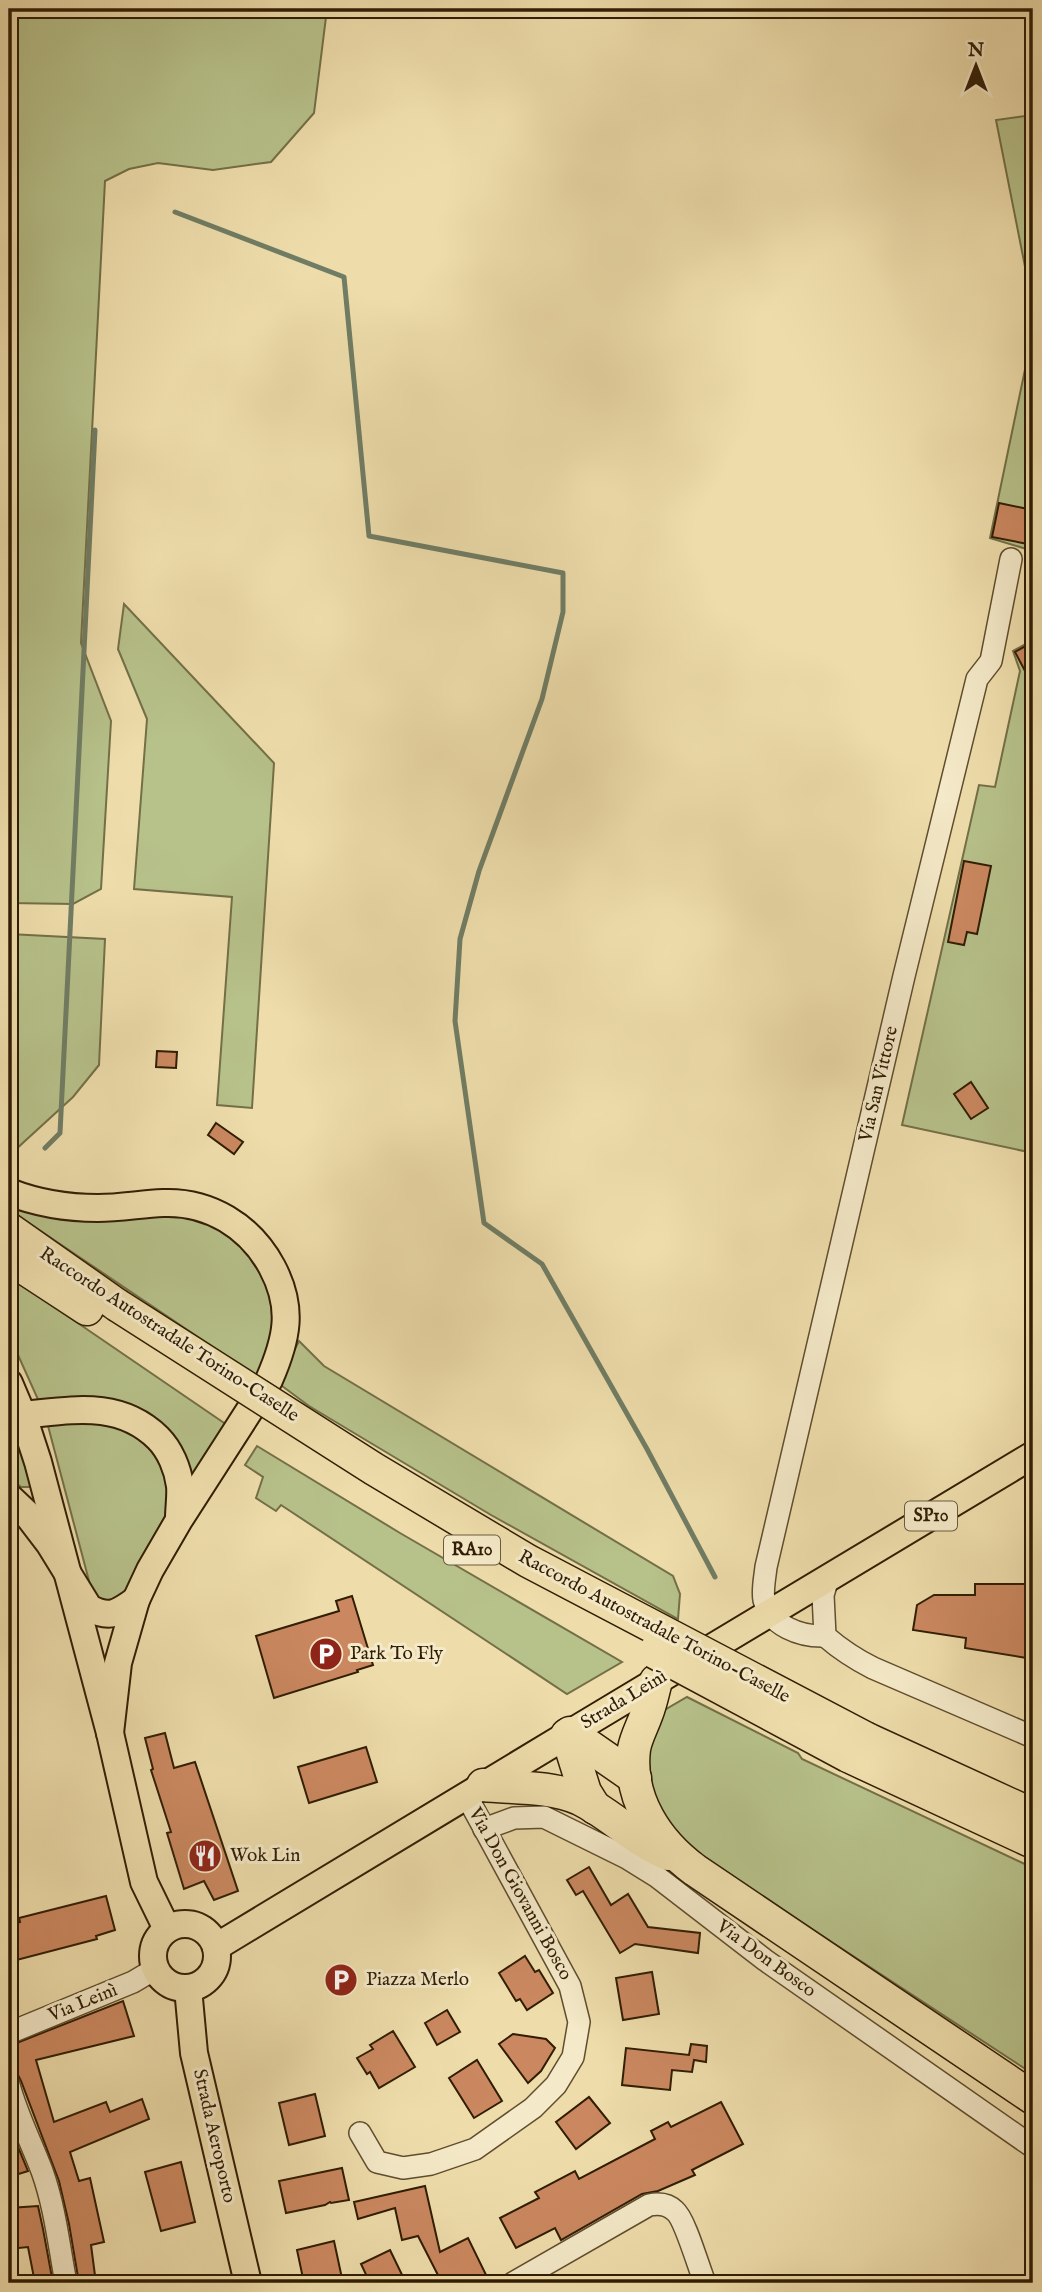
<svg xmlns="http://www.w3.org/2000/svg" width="1042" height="2292" viewBox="0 0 1042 2292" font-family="'IM FELL English',serif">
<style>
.green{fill:#b7c18a;stroke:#746f47;stroke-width:2}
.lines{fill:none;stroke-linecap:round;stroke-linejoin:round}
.stream{stroke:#707d64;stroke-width:5}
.building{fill:#cb8860;stroke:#301d04;stroke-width:2}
.minor-casing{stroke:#604d2e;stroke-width:24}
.major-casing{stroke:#301d04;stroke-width:30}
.highway-casing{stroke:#301d04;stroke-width:35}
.minor{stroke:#f4e9c8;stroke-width:21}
.major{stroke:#eeddab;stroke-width:26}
.highway{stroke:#eeddab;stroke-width:32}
.highway-bridge-casing{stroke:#301d04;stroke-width:35;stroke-linecap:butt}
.highway-bridge{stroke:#eeddab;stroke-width:32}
.labels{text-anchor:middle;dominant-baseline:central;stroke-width:6;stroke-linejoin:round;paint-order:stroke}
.shield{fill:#f4e9c8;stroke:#6b5a3f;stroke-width:2}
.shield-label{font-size:18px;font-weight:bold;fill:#301d04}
.street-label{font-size:19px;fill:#301d04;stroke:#f4e9c8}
.poi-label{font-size:19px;fill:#301d04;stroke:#f4e9c8;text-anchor:start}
</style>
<rect width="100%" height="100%" fill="#eeddab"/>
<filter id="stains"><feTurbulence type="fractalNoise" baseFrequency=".00286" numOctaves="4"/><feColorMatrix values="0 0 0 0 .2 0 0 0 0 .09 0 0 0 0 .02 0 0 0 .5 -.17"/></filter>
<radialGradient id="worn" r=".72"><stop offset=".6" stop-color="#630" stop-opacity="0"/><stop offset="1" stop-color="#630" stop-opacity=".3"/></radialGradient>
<g class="green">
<path d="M9,9H327L314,113L271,162L213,170L158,163L129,169L105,181L81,643L111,721L101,889L73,904L9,903Z"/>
<path d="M1033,115V307L996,120Z"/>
<path d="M1033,331V551L990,538Z"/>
<path d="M124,604L274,763L252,1108L217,1105L232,897L134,889L147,719L118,649Z"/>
<path d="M1033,640V1153L902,1125L979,785L995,787L1020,671L1013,651Z"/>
<path d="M9,934L105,939L99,1065L73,1097L14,1151L9,1149Z"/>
<path d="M9,1205L164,1213L209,1221L238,1238L264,1269L277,1306L276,1339L260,1379L17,1215Z"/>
<path d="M9,1276L230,1427L190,1489L164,1431L40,1404L9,1335Z"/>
<path d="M299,1341L324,1366L673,1576L680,1594L678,1619L491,1515L309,1406L278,1383Z"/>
<path d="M47,1422L131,1423L168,1465L171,1517L128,1597L101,1603L93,1596Z"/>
<path d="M9,1424H12L31,1484L29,1487H21L9,1477Z"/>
<path d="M257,1446L400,1533L622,1662L567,1694L281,1505L276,1511L256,1498L263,1477L245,1465Z"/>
<path d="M687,1697L798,1753L802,1759L1033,1868V2074L789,1914L694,1850L662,1825L648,1803L643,1743L656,1715Z"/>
</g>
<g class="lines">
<g class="stream">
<path d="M175,212L344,277L369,536L563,573V612L542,699L479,871L460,939L455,1021L484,1223L542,1264L647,1449L715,1577"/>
<path d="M45,1148L60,1133L95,430"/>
</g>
</g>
<g class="building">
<path d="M999,503L1033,510V545L992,537Z"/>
<path d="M1033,642V686L1015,652Z"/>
<path d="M964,861L991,866L977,934L967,932L964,945L948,942Z"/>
<path d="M157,1051L177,1052L176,1068L156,1067Z"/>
<path d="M971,1082L988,1108L971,1119L954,1094Z"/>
<path d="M216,1123L243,1142L234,1154L208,1135Z"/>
<path d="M975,1584H1033V1659L965,1648L966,1638L913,1630L917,1605L934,1595H975Z"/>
<path d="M352,1596L373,1665L357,1670L358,1672L274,1698L256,1636L339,1611L336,1601Z"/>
<path d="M165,1733L174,1768L195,1762L238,1891L214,1900L204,1881L184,1889L167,1833L171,1832L151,1770L153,1769L145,1738Z"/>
<path d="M366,1747L377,1782L309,1803L298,1767Z"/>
<path d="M589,1867L611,1905L628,1894L648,1927L700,1933L698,1953L635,1944L620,1953L583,1891L576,1895L567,1880Z"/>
<path d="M106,1896L115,1930L96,1936L97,1939L9,1962V1925L20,1922L19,1918Z"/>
<path d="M525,1956L535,1972L539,1970L553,1993L527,2010L520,1999L516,2001L499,1973Z"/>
<path d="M652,1972L659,2014L623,2020L616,1978Z"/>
<path d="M123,2001L134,2036L36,2060L54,2122L106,2102L110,2112L142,2099L149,2119L70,2152L79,2181L90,2178L104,2242L91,2245L96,2283H79L69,2224L59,2181L21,2081L18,2075L9,2072V2046Z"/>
<path d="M447,2010L460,2032L437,2045L425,2023Z"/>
<path d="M393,2031L415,2067L379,2088L370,2072L367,2074L357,2058L373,2049L370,2045Z"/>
<path d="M513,2034L546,2039L555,2048L541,2071L528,2083L499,2044Z"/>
<path d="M691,2044L707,2046L706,2062L694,2060L692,2072L672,2070L670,2090L622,2085L626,2048L689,2055Z"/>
<path d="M477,2060L502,2101L474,2118L449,2078Z"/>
<path d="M315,2094L325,2136L289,2145L279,2103Z"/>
<path d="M589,2097L610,2123L576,2149L556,2122Z"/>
<path d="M721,2102L743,2144L692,2170L695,2175L658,2191L642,2194L561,2240L555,2228L516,2248L500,2218L539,2198L535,2192L575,2171L579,2179L655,2139L651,2131L668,2122L671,2127Z"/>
<path d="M9,2125L28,2171L9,2177Z"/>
<path d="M181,2162L195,2222L161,2231L145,2172Z"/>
<path d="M342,2168L349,2200L331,2203L330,2202L325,2205L286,2213L279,2181Z"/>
<path d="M425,2186L440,2252L468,2238L490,2283H442L418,2236L402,2240L395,2208L358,2219L354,2202Z"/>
<path d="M38,2206L43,2229L53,2283H35L28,2247L9,2249V2208Z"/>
<path d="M334,2241L343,2283H304L297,2250Z"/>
<path d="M390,2250L406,2283H370L361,2264Z"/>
</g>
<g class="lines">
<defs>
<g id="minor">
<path d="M828,1578L823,1595L825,1636C840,1649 855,1659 873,1668L1033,1737"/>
<path d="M825,1636C801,1637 770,1626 764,1600C762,1590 765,1577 766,1567L904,976L977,679L991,661L1011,559"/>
<path d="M484,1829L514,1818L544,1817L627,1858L656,1876L765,1960L1033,2147"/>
<path d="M9,2033L133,1982L155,1969"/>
<path d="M9,2085C17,2115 31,2142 42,2171C55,2207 59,2246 66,2283"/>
<path d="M360,2133L377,2162L403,2168L431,2164L475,2149L533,2108L556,2085L573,2057L579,2022L570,1986L466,1795"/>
<path d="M513,2283L649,2205C659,2203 668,2204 675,2211C685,2219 699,2269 705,2283"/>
</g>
<g id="major">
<path d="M9,1192C37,1203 67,1208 98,1208C120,1208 141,1204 163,1203C209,1201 250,1226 272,1267C294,1308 287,1339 269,1380L179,1520L150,1570L136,1600L118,1663L110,1733"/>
<path d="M9,1383L23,1416L38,1462L110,1733L144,1882L167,1929"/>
<path d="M9,1416C62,1413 115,1396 158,1438C170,1450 178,1469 180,1486C181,1496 179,1508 179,1518"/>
<path d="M9,1497L26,1513L49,1543L89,1608C110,1619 118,1613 136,1600"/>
<path d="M570,1733L1033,1455"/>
<circle cx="185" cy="1956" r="32"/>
<path d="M216,1947L567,1735"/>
<path d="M188,1988L194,2053L248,2283"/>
</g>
<g id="highway">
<path d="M9,1229L117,1305"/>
<path d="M9,1258L87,1309"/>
<path d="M656,1681C653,1692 651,1703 647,1713C643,1725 636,1737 634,1749C628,1799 657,1842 695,1870L1033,2098"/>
<path d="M570,1733L635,1778"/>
<path d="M567,1735L585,1792L595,1808"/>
<path d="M867,1739L1033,1815"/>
<path d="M848,1756L1033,1842"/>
<path d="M483,1785C514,1788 551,1786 580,1799C611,1814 634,1840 668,1854"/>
</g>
</defs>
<use href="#minor" class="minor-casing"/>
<use href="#major" class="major-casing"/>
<use href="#highway" class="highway-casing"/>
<use href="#minor" class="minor"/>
<use href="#major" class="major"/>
<use href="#highway" class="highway"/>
<defs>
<g id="highway-bridge">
<path d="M117,1305L374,1469L528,1561L867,1739"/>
<path d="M654,1652L848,1756"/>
</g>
</defs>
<use href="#highway-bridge" class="highway-bridge-casing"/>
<use href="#highway-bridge" class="highway-bridge"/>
</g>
<defs>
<symbol id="parking-disc" viewBox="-11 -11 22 22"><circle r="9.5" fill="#8f2418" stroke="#f4e9c8"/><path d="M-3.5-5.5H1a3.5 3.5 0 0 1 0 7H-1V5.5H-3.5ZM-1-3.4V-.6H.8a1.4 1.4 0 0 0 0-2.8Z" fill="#fff"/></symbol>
<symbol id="restaurant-disc" viewBox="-11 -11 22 22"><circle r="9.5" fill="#8f2418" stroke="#f4e9c8"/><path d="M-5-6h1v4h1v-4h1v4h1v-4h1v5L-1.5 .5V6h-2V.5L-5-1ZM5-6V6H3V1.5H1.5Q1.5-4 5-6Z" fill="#fff"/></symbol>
</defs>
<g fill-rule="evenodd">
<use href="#parking-disc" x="307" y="1635" width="38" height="38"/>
<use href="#restaurant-disc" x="186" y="1837" width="38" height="38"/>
<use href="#parking-disc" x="322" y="1961" width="38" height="38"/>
</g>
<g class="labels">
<g class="shield">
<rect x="905" y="1501.5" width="52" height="29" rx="5"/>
<rect x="444" y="1535.5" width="56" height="29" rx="5"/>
</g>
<g class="shield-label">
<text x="931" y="1516">SP10</text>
<text x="472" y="1550">RA10</text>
</g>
<g class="street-label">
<text transform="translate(879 1084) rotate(-77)">Via San Vittore</text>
<text transform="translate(169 1335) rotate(33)">Raccordo Autostradale Torino-Caselle</text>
<text transform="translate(654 1627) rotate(28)">Raccordo Autostradale Torino-Caselle</text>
<text transform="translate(624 1700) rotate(-31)">Strada Leinì</text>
<text transform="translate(520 1894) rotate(61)">Via Don Giovanni Bosco</text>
<text transform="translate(766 1959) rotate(36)">Via Don Bosco</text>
<text transform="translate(83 2003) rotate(-22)">Via Leinì</text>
<text transform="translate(214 2136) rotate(77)">Strada Aeroporto</text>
</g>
<g class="poi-label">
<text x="350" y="1654">Park To Fly</text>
<text x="230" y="1856">Wok Lin</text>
<text x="366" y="1980">Piazza Merlo</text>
</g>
</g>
<rect width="1042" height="2292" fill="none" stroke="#eeddab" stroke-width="35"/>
<rect x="10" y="10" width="1021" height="2271" fill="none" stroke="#301d04" stroke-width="3.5"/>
<rect x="18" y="18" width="1007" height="2257" fill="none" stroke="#301d04" stroke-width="2"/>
<g transform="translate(976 66)" stroke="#f4e9c8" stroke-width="5" paint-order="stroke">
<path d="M0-5L12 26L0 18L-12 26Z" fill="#301d04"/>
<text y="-10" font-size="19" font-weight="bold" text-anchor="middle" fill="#301d04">N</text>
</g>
<rect width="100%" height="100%" filter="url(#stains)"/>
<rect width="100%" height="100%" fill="url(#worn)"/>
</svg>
